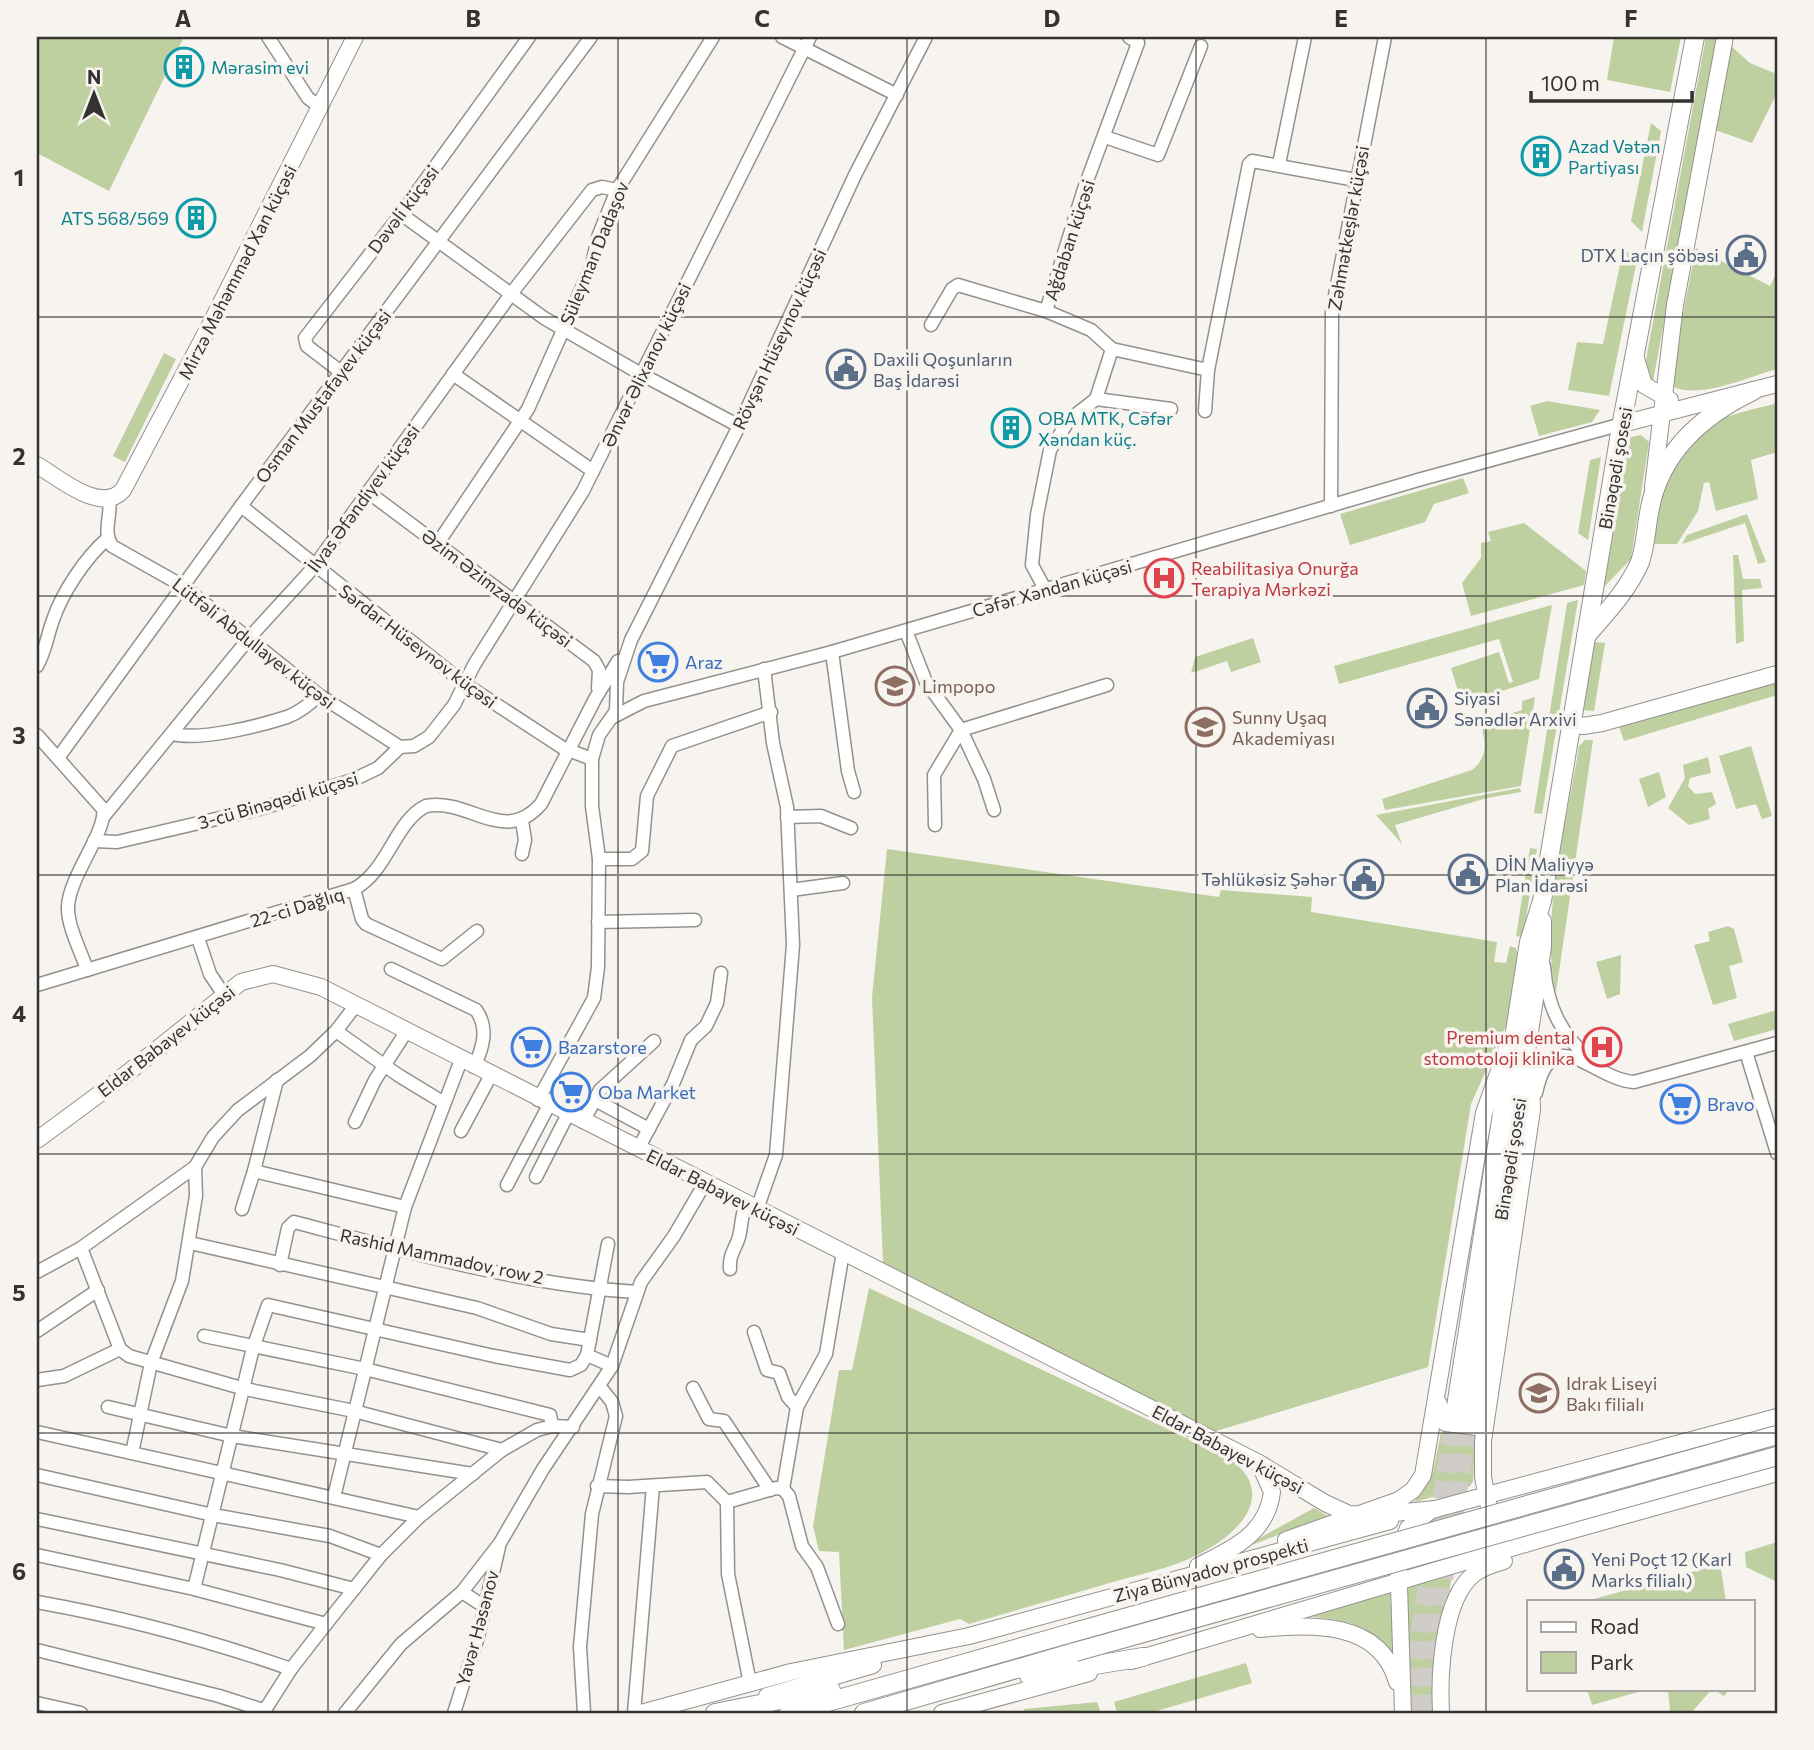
<svg xmlns="http://www.w3.org/2000/svg" width="1814" height="1750" viewBox="0 0 1814 1750" font-family="Commissioner,sans-serif">
<style>
.green{fill:#bed0a0}
.lines{fill:none;stroke-linecap:round;stroke-linejoin:round}
.primary-tunnel{stroke:#d0cdc9;stroke-width:18;stroke-dasharray:18 9;stroke-linecap:butt}
.street-casing{stroke:#94918d;stroke-width:15}
.secondary-casing{stroke:#94918d;stroke-width:18}
.primary-casing{stroke:#94918d;stroke-width:20}
.street{stroke:#fff;stroke-width:12}
.secondary{stroke:#fff;stroke-width:16}
.primary{stroke:#fff;stroke-width:18}
.primary-bridge-casing{stroke:#94918d;stroke-width:20;stroke-linecap:butt}
.primary-bridge{stroke:#fff;stroke-width:18}
.grid{fill:none;stroke:#343331;stroke-width:2;stroke-opacity:0.55}
.labels{text-anchor:middle;dominant-baseline:central;stroke-width:7;stroke-linejoin:round;paint-order:stroke}
.culture-label{font-size:18px;fill:#0d838f;stroke:#f7f3ef;text-anchor:start}
.street-label{font-size:18px;fill:#343331;stroke:#f7f3ef}
.service-label{font-size:18px;fill:#4e5e75;stroke:#f7f3ef;text-anchor:start}
.health-label{font-size:18px;fill:#be3a42;stroke:#f7f3ef;text-anchor:start}
.shop-label{font-size:18px;fill:#366cbe;stroke:#f7f3ef;text-anchor:start}
.education-label{font-size:18px;fill:#785e54;stroke:#f7f3ef;text-anchor:start}
.neatline{fill:none;stroke:#343331;stroke-width:2.5}
.grid-label{font-size:23px;text-anchor:middle;font-weight:bold;fill:#343331}
</style>
<rect width="100%" height="100%" fill="#f7f3ef"/>
<g class="green">
<path d="M37,37H184L109,191L37,153Z"/>
<path d="M1614,37H1681L1670,92L1607,80Z"/>
<path d="M1706,37H1721L1750,63L1774,73L1777,67V93L1752,143L1701,125L1653,381L1644,370Z"/>
<path d="M1651,123L1661,131L1642,232L1631,221Z"/>
<path d="M1696,248L1770,286L1777,272V369C1747,377 1703,399 1673,387L1680,329Z"/>
<path d="M1623,251L1638,255L1609,396L1568,390L1577,342L1603,344Z"/>
<path d="M164,353L176,359L125,462L113,456Z"/>
<path d="M1547,401L1600,410L1592,422L1539,436L1530,406Z"/>
<path d="M1777,403V452L1751,460L1758,499L1716,511L1709,482L1704,483L1698,511L1677,544H1653C1659,496 1670,451 1715,423C1732,412 1758,409 1777,403Z"/>
<path d="M1641,435L1649,442L1631,559L1604,587L1630,437Z"/>
<path d="M1601,457L1588,540L1578,533L1590,460Z"/>
<path d="M1463,478L1469,493L1434,504L1425,522L1350,545L1340,514Z"/>
<path d="M1747,514L1766,562L1758,564L1745,523L1682,544L1687,535Z"/>
<path d="M1524,523L1586,571L1584,585L1471,616L1462,583L1481,558V543L1491,541L1488,532Z"/>
<path d="M1733,555H1738L1743,579H1760L1762,588L1742,590L1744,641L1736,644Z"/>
<path d="M1578,600L1542,814L1534,813L1567,603Z"/>
<path d="M1552,605L1539,679L1462,704L1451,668L1499,652L1509,683L1513,682L1499,639L1339,684L1334,666Z"/>
<path d="M1253,638L1261,662L1231,672L1227,661L1191,673L1195,657Z"/>
<path d="M1594,642L1605,643L1594,711L1584,710Z"/>
<path d="M1777,682V695L1624,741L1619,727Z"/>
<path d="M1535,697L1521,786L1385,810L1382,799L1472,770C1489,756 1485,743 1481,723L1522,710V701Z"/>
<path d="M1585,740H1593L1556,992C1539,923 1568,817 1579,746Z"/>
<path d="M1751,746L1772,816L1762,819L1756,804L1736,809L1719,756Z"/>
<path d="M1708,757L1711,773L1690,778L1688,786L1695,794L1712,792L1716,804L1708,809L1710,819L1689,825L1668,808L1685,778L1683,765Z"/>
<path d="M1659,772L1666,797L1648,807L1639,779Z"/>
<path d="M1520,788L1521,792L1487,798L1395,825L1402,844L1376,815Z"/>
<path d="M1530,848L1537,849L1523,937L1516,936Z"/>
<path d="M887,849L1219,897L1221,890L1312,897L1311,912L1497,942L1494,962L1506,963L1510,946L1516,948L1518,956L1507,1023L1471,1104L1428,1367L1213,1432L883,1263L872,997Z"/>
<path d="M1728,926L1734,929L1743,962L1729,966L1737,998L1713,1005L1694,945L1710,941L1708,932Z"/>
<path d="M1621,955L1620,994L1607,999L1596,962Z"/>
<path d="M1777,1010V1029L1734,1041L1728,1024Z"/>
<path d="M869,1288L1227,1457C1279,1492 1241,1533 1199,1554C1172,1568 1141,1574 1113,1582C1065,1596 1017,1610 969,1624L960,1619L844,1650L839,1552L819,1551L813,1526L839,1370H852Z"/>
<path d="M1441,1433L1475,1438L1473,1482L1469,1487L1414,1502L1433,1472Z"/>
<path d="M1314,1508L1328,1516L1236,1551Z"/>
<path d="M1777,1542V1582L1746,1567L1745,1552Z"/>
<path d="M1720,1564L1726,1601H1587Z"/>
<path d="M1453,1573L1443,1618L1436,1713H1408L1405,1588Z"/>
<path d="M1390,1593L1395,1659C1365,1622 1354,1622 1307,1616Z"/>
<path d="M1246,1663L1252,1683L1150,1713H1117L1114,1702Z"/>
<path d="M1587,1689H1649L1592,1705Z"/>
<path d="M1668,1689H1730L1724,1696L1712,1689L1691,1713H1663L1670,1711Z"/>
<path d="M1097,1702L1101,1713H1025L1024,1709Z"/>
</g>
<g class="lines">
<g class="primary-tunnel">
<path d="M1414,1713L1419,1636L1455,1413"/>
<path d="M1430,1713L1435,1637L1470,1416"/>
</g>
<defs>
<g id="street">
<path d="M268,37L308,98L320,107"/>
<path d="M782,37L897,95"/>
<path d="M1105,137L1158,155L1201,46"/>
<path d="M1279,164L1305,37"/>
<path d="M401,214L544,318L641,374L739,426"/>
<path d="M931,325L952,289L958,285L1046,311"/>
<path d="M1112,349L1208,370"/>
<path d="M341,372L307,346L305,338L401,214L529,37"/>
<path d="M453,374L593,471"/>
<path d="M1096,399L1171,409"/>
<path d="M1205,411L1208,370L1249,164L1252,161L1356,180"/>
<path d="M368,492L594,661L599,670L598,688"/>
<path d="M109,499C112,516 102,531 112,546L183,586L319,695L400,747"/>
<path d="M241,506L465,684L563,748L592,759"/>
<path d="M1331,506L1332,311L1385,37"/>
<path d="M438,543L528,409L592,265L598,237L617,190L713,37"/>
<path d="M1045,589L1032,565L1037,515L1050,450L1069,420L1096,399L1112,349L1091,330L1046,311L1084,189L1138,43L1129,37"/>
<path d="M906,631L926,682L961,730L984,779L994,810"/>
<path d="M832,652L848,771L854,792"/>
<path d="M37,666C46,650 47,636 53,620C62,593 85,558 107,539"/>
<path d="M613,717L644,701L832,652L1418,480L1622,424"/>
<path d="M172,734C201,741 259,726 287,717C300,712 310,704 319,695"/>
<path d="M37,735L103,809C107,831 70,875 68,906C67,926 81,951 87,970"/>
<path d="M58,758L241,506L591,37"/>
<path d="M104,816L250,637L314,567L511,294L592,190L602,187L617,190"/>
<path d="M787,817L821,816L851,828"/>
<path d="M522,821L525,840L522,854"/>
<path d="M935,825L934,775L961,730L1107,685"/>
<path d="M94,841L117,842L259,809L353,780L378,768L400,747L414,746L429,737L454,705L474,665L583,491L810,37"/>
<path d="M599,859H632L642,851L647,796L672,746L771,712"/>
<path d="M354,889L362,919L366,924L442,959L477,931"/>
<path d="M791,890L843,883"/>
<path d="M598,922L695,920"/>
<path d="M198,938L210,974L224,995"/>
<path d="M1544,966C1547,1008 1561,1034 1592,1062"/>
<path d="M391,969L476,1010C489,1028 483,1048 474,1067"/>
<path d="M37,985L354,889C388,871 395,821 426,806C470,798 504,846 541,804L595,699L618,661"/>
<path d="M336,1031L398,1075L444,1103"/>
<path d="M1746,1052L1777,1153"/>
<path d="M277,1080L254,1171L405,1207"/>
<path d="M1536,1093C1552,1018 1594,1080 1634,1082L1777,1043"/>
<path d="M538,1100L594,998L598,967L599,859L592,806V759L599,735L616,711L617,682L631,640L739,426L855,175L926,37"/>
<path d="M595,1100L649,1129"/>
<path d="M355,1122L375,1080L406,1032"/>
<path d="M583,1122L600,1090L654,1041"/>
<path d="M461,1131L491,1075"/>
<path d="M638,1149L673,1084L691,1040L706,1026L717,1003L721,973"/>
<path d="M536,1177L568,1114"/>
<path d="M507,1185L549,1105"/>
<path d="M242,1209L254,1171"/>
<path d="M757,1209L776,1155L793,945L787,807L773,743L764,669"/>
<path d="M190,1243L477,1308L551,1334L590,1340"/>
<path d="M608,1244L587,1355L612,1366"/>
<path d="M81,1248L120,1349L129,1356L245,1389L354,1411L502,1450"/>
<path d="M280,1265L288,1228L294,1222C404,1251 523,1285 637,1292"/>
<path d="M730,1269C729,1254 735,1250 739,1237C742,1225 741,1216 746,1204"/>
<path d="M37,1272L81,1248L195,1167L213,1137L238,1110L310,1056L336,1031L356,1005"/>
<path d="M37,1331L98,1290"/>
<path d="M754,1332L767,1370L779,1373L788,1397L797,1407"/>
<path d="M204,1336L365,1369L550,1415L552,1426"/>
<path d="M37,1380L64,1376L120,1349"/>
<path d="M693,1388L709,1419L724,1421L770,1490"/>
<path d="M108,1407L232,1436L473,1474"/>
<path d="M37,1432L419,1517"/>
<path d="M132,1453L151,1363L182,1281L196,1196L195,1167"/>
<path d="M37,1475L213,1515L330,1536L381,1555"/>
<path d="M597,1486L628,1487L707,1482L727,1502L776,1488L783,1489L789,1496L802,1546L817,1567L838,1624"/>
<path d="M783,1489L797,1407L826,1354L843,1252"/>
<path d="M334,1497L405,1207L461,1060"/>
<path d="M727,1502L728,1574L750,1683"/>
<path d="M37,1519L280,1570L354,1589"/>
<path d="M37,1555L194,1589L326,1624"/>
<path d="M194,1589L253,1348L268,1305L494,1356L570,1370L581,1365L587,1355"/>
<path d="M462,1592L485,1607"/>
<path d="M37,1602C127,1618 205,1639 291,1669"/>
<path d="M37,1650L219,1696L266,1711"/>
<path d="M37,1703L81,1713"/>
<path d="M263,1713L291,1669L326,1624L381,1555L419,1517L502,1450L537,1430L552,1426L573,1427"/>
<path d="M345,1713L401,1644L462,1592L500,1543L543,1469L612,1366L641,1282L674,1236L705,1183"/>
<path d="M454,1713L478,1637L499,1547"/>
<path d="M584,1713L580,1647L592,1514L616,1416L612,1402L600,1387"/>
<path d="M634,1713L653,1486"/>
</g>
<g id="secondary">
<path d="M1635,355L1644,385L1670,400"/>
<path d="M1622,424L1777,384"/>
<path d="M37,465C58,477 101,515 123,490L209,327L355,37"/>
<path d="M1653,487L1675,305L1725,37"/>
<path d="M1571,724L1583,726L1602,723L1777,674"/>
<path d="M37,1140L125,1075L241,982L273,974L321,987L1259,1463L1325,1503L1349,1514L1373,1515L1436,1509"/>
<path d="M1439,1404L1440,1419L1446,1423L1477,1427L1482,1422L1485,1411"/>
<path d="M1428,1511L1777,1417"/>
<path d="M1286,1540L1399,1500L1413,1490L1423,1475L1484,1113L1509,1043"/>
<path d="M1488,1545L1493,1528L1483,1477V1441L1532,1110L1530,1055"/>
<path d="M1198,1566C1232,1549 1267,1534 1272,1492L1260,1465"/>
<path d="M1260,1629C1311,1624 1380,1620 1397,1682"/>
<path d="M1131,1661L1562,1533L1777,1473"/>
<path d="M767,1696L873,1665"/>
<path d="M641,1713L791,1672L969,1636L1390,1521"/>
<path d="M942,1713L1089,1673"/>
<path d="M1403,1713L1398,1553L1408,1528L1429,1512"/>
<path d="M1441,1713C1439,1676 1442,1599 1474,1574C1483,1567 1493,1564 1504,1561"/>
</g>
<g id="primary">
<path d="M1586,636C1606,613 1628,590 1640,562C1646,545 1646,526 1650,508C1661,451 1703,415 1753,391"/>
<path d="M1455,1413L1529,942L1542,901L1621,427L1695,37"/>
<path d="M1470,1416L1542,947V921"/>
<path d="M1029,1676L1143,1657"/>
<path d="M715,1713L831,1690"/>
<path d="M789,1713L1071,1633"/>
<path d="M864,1713L1075,1652"/>
</g>
</defs>
<use href="#street" class="street-casing"/>
<use href="#secondary" class="secondary-casing"/>
<use href="#primary" class="primary-casing"/>
<use href="#street" class="street"/>
<use href="#secondary" class="secondary"/>
<use href="#primary" class="primary"/>
<defs>
<g id="primary-bridge">
<path d="M1071,1633L1777,1435"/>
<path d="M1075,1652L1777,1456"/>
</g>
</defs>
<use href="#primary-bridge" class="primary-bridge-casing"/>
<use href="#primary-bridge" class="primary-bridge"/>
</g>
<path class="grid" d="M328,37V1713M618,37V1713M907,37V1713M1196,37V1713M1486,37V1713M37,317H1777M37,596H1777M37,875H1777M37,1154H1777M37,1433H1777"/>
<defs>
<symbol id="building-ring" viewBox="-11 -11 22 22"><circle r="9.5" fill="#f7f3ef" stroke="#0f9aa8" stroke-width="1.5"/><path d="M-4-6H4V6H1V3H-1V6H-4ZM-2.5-4.3h1.7v1.8h-1.7ZM.8-4.3h1.7v1.8H.8ZM-2.5-1h1.7V.8h-1.7ZM.8-1h1.7V.8H.8Z" fill="#0f9aa8"/></symbol>
<symbol id="civic-ring" viewBox="-11 -11 22 22"><circle r="9.5" fill="#f7f3ef" stroke="#5c6f8a" stroke-width="1.5"/><path d="M-.6-6.5H3V-4.5H.6V-3L4-1V1h2V6H-6V1h2V-1L-.6-3ZM-1.2 2.5V6h2.4V2.5Z" fill="#5c6f8a"/></symbol>
<symbol id="hospital-ring" viewBox="-11 -11 22 22"><circle r="9.5" fill="#f7f3ef" stroke="#e0444e" stroke-width="1.5"/><path d="M-5-5h3v3.5h4V-5h3V5h-3V1.5h-4V5h-3Z" fill="#e0444e"/></symbol>
<symbol id="supermarket-ring" viewBox="-11 -11 22 22"><circle r="9.5" fill="#f7f3ef" stroke="#3f7fe0" stroke-width="1.5"/><path d="M-6-5.5h2.5l.6 2H6L4.5 2H-2.5L-4.4-4H-6ZM-1.5 3.2a1.3 1.3 0 1 0 .1 0ZM3 3.2a1.3 1.3 0 1 0 .1 0Z" fill="#3f7fe0"/></symbol>
<symbol id="school-ring" viewBox="-11 -11 22 22"><circle r="9.5" fill="#f7f3ef" stroke="#8d6e63" stroke-width="1.5"/><path d="M0-5L7-2L0 1L-7-2ZM-4 1L0 2.5L4 1V4Q0 6-4 4Z" fill="#8d6e63"/></symbol>
</defs>
<g fill-rule="evenodd">
<use href="#building-ring" x="162" y="45" width="44" height="44"/>
<use href="#building-ring" x="1519" y="134" width="44" height="44"/>
<use href="#building-ring" x="174" y="196" width="44" height="44"/>
<use href="#civic-ring" x="1724" y="233" width="44" height="44"/>
<use href="#civic-ring" x="824" y="347" width="44" height="44"/>
<use href="#building-ring" x="989" y="406" width="44" height="44"/>
<use href="#hospital-ring" x="1142" y="556" width="44" height="44"/>
<use href="#supermarket-ring" x="636" y="640" width="44" height="44"/>
<use href="#school-ring" x="873" y="664" width="44" height="44"/>
<use href="#civic-ring" x="1405" y="686" width="44" height="44"/>
<use href="#school-ring" x="1183" y="705" width="44" height="44"/>
<use href="#civic-ring" x="1446" y="852" width="44" height="44"/>
<use href="#civic-ring" x="1342" y="857" width="44" height="44"/>
<use href="#supermarket-ring" x="509" y="1025" width="44" height="44"/>
<use href="#hospital-ring" x="1580" y="1025" width="44" height="44"/>
<use href="#supermarket-ring" x="549" y="1070" width="44" height="44"/>
<use href="#supermarket-ring" x="1658" y="1082" width="44" height="44"/>
<use href="#school-ring" x="1517" y="1371" width="44" height="44"/>
<use href="#civic-ring" x="1542" y="1547" width="44" height="44"/>
</g>
<g class="labels">
<g class="culture-label">
<text x="211" y="67">Mərasim evi</text>
<text x="1568" y="146">Azad Vətən<tspan x="1568" dy="21">Partiyası</tspan></text>
<text x="169" y="218" text-anchor="end">ATS 568/569</text>
<text x="1038" y="418">OBA MTK, Cəfər<tspan x="1038" dy="21">Xəndan küç.</tspan></text>
</g>
<g class="street-label">
<text transform="translate(403 209) rotate(-53)">Dəvəli küçəsi</text>
<text transform="translate(1348 228) rotate(-80)">Zəhmətkeşlər küçəsi</text>
<text transform="translate(1069 240) rotate(-72)">Ağdaban küçəsi</text>
<text transform="translate(594 253) rotate(-68)">Süleyman Dadaşov</text>
<text transform="translate(237 272) rotate(-63)">Mirzə Məhəmməd Xan küçəsi</text>
<text transform="translate(779 339) rotate(-65)">Rövşən Hüseynov küçəsi</text>
<text transform="translate(646 365) rotate(-64)">Ənvər Əlixanov küçəsi</text>
<text transform="translate(323 396) rotate(-53)">Osman Mustafayev küçəsi</text>
<text transform="translate(1615 468) rotate(-80)">Binəqədi şosesi</text>
<text transform="translate(363 498) rotate(-54)">İlyas Əfəndiyev küçəsi</text>
<text transform="translate(497 588) rotate(37)">Əzim Əzimzadə küçəsi</text>
<text transform="translate(1052 588) rotate(-16)">Cəfər Xəndan küçəsi</text>
<text transform="translate(254 643) rotate(38)">Lütfəli Abdullayev küçəsi</text>
<text transform="translate(418 646) rotate(37)">Sərdar Hüseynov küçəsi</text>
<text transform="translate(278 800) rotate(-16)">3-cü Binəqədi küçəsi</text>
<text transform="translate(297 907) rotate(-17)">22-ci Dağlıq</text>
<text transform="translate(166 1041) rotate(-38)">Eldar Babayev küçəsi</text>
<text transform="translate(1510 1159) rotate(-81)">Binəqədi şosesi</text>
<text transform="translate(723 1192) rotate(27)">Eldar Babayev küçəsi</text>
<text transform="translate(442 1256) rotate(12)">Rashid Mammadov, row 2</text>
<text transform="translate(1228 1449) rotate(28)">Eldar Babayev küçəsi</text>
<text transform="translate(1211 1570) rotate(-15)">Ziya Bünyadov prospekti</text>
<text transform="translate(477 1628) rotate(-75)">Yavər Həsənov</text>
</g>
<g class="service-label">
<text x="1719" y="255" text-anchor="end">DTX Laçın şöbəsi</text>
<text x="873" y="359">Daxili Qoşunların<tspan x="873" dy="21">Baş İdarəsi</tspan></text>
<text x="1454" y="698">Siyasi<tspan x="1454" dy="21">Sənədlər Arxivi</tspan></text>
<text x="1495" y="864">DİN Maliyyə<tspan x="1495" dy="21">Plan İdarəsi</tspan></text>
<text x="1337" y="879" text-anchor="end">Təhlükəsiz Şəhər</text>
<text x="1591" y="1559">Yeni Poçt 12 (Karl<tspan x="1591" dy="21">Marks filialı)</tspan></text>
</g>
<g class="health-label">
<text x="1191" y="568">Reabilitasiya Onurğa<tspan x="1191" dy="21">Terapiya Mərkəzi</tspan></text>
<text x="1575" y="1037" text-anchor="end">Premium dental<tspan x="1575" dy="21">stomotoloji klinika</tspan></text>
</g>
<g class="shop-label">
<text x="685" y="662">Araz</text>
<text x="558" y="1047">Bazarstore</text>
<text x="598" y="1092">Oba Market</text>
<text x="1707" y="1104">Bravo</text>
</g>
<g class="education-label">
<text x="922" y="686">Limpopo</text>
<text x="1232" y="717">Sunny Uşaq<tspan x="1232" dy="21">Akademiyası</tspan></text>
<text x="1566" y="1383">Idrak Liseyi<tspan x="1566" dy="21">Bakı filialı</tspan></text>
</g>
</g>
<rect width="1814" height="1750" fill="none" stroke="#f7f3ef" stroke-width="77"/>
<rect x="1527" y="1600" width="228" height="91" fill="#f7f3ef" stroke="#a9a6a3" stroke-width="2"/>
<rect x="1541" y="1622" width="35" height="10" fill="#ffffff" stroke="#a9a6a3" stroke-width="2"/>
<text x="1590" y="1634" font-size="21" fill="#343331">Road</text>
<rect x="1541" y="1652" width="35" height="21" fill="#bed0a0" stroke="#a9a6a3" stroke-width="2"/>
<text x="1590" y="1670" font-size="21" fill="#343331">Park</text>
<g transform="translate(94 94)" stroke="#f7f3ef" stroke-width="5" paint-order="stroke">
<path d="M0-5L12 26L0 18L-12 26Z" fill="#343331"/>
<text y="-10" font-size="19" font-weight="bold" text-anchor="middle" fill="#343331">N</text>
</g>
<path d="M1531 91v10h161v-10" fill="none" stroke="#343331" stroke-width="3.5"/>
<text x="1541" y="91" font-size="21" fill="#343331" stroke="#f7f3ef" stroke-width="5" paint-order="stroke">100 m</text>
<rect x="38" y="38" width="1738" height="1674" class="neatline"/>
<g class="grid-label">
<text x="183" y="27">A</text>
<text x="473" y="27">B</text>
<text x="762" y="27">C</text>
<text x="1052" y="27">D</text>
<text x="1341" y="27">E</text>
<text x="1631" y="27">F</text>
<text x="19" y="186">1</text>
<text x="19" y="465">2</text>
<text x="19" y="744">3</text>
<text x="19" y="1022">4</text>
<text x="19" y="1301">5</text>
<text x="19" y="1580">6</text>
</g>
</svg>
